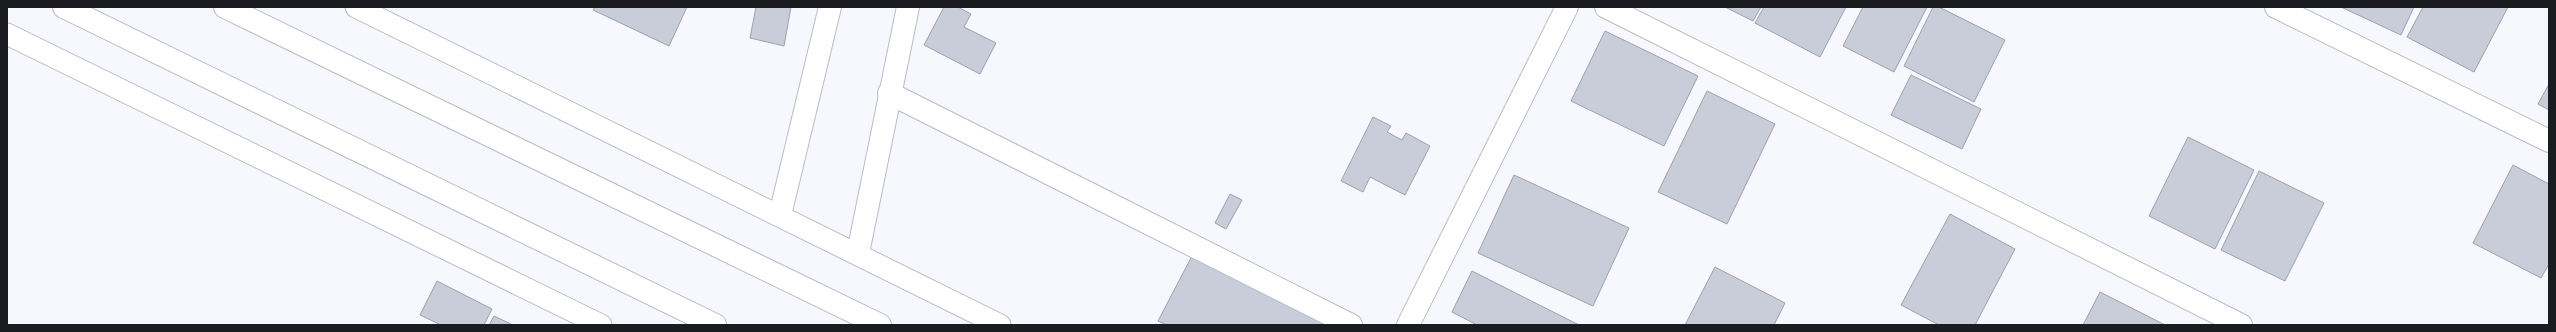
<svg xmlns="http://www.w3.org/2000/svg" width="2556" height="332" viewBox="0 0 2556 332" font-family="Helvetica,sans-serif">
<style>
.building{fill:#c9ccd9;stroke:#9ea0ad}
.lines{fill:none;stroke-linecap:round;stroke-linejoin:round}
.lane-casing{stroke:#b9bcc9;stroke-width:23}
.street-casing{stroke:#b9bcc9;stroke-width:24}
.lane{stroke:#fff;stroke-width:21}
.street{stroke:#fff;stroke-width:22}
</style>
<rect width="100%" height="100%" fill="#f6f8fd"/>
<g class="building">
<path d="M595,7H687L669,46L593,10Z"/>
<path d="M756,7H791L784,46L750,38Z"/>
<path d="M944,7H958L971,14L964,27L996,43L980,74L924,45Z"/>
<path d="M1725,7H1761L1753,21Z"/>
<path d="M1764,7H1846L1820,57L1755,23Z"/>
<path d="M1863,7H1927L1894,72L1843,46Z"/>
<path d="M1933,7H1939L2005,40L1974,102L1904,66Z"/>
<path d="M2341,7H2414L2401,35Z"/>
<path d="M2423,7H2508L2474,72L2407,37Z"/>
<path d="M1605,31L1698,76L1664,146L1571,101Z"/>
<path d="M1911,75L1981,109L1962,149L1891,115Z"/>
<path d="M2549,84V110L2538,104Z"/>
<path d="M1707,91L1775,124L1727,224L1658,192Z"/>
<path d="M1373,117L1391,126L1387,132L1402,140L1406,133L1430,146L1405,195L1370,177L1363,192L1341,181Z"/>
<path d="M2188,137L2254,170L2215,249L2149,216Z"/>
<path d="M2513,165L2549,184V264L2541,278L2473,243Z"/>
<path d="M2259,171L2324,203L2285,281L2221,250Z"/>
<path d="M1514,175L1629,228L1593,306L1478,253Z"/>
<path d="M1230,194L1242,200L1226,229L1215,223Z"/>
<path d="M1950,214L2015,249L1975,325H1939L1901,305Z"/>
<path d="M1193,254L1329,325H1167L1158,321Z"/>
<path d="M1715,267L1785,303L1774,325H1685Z"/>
<path d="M1472,271L1579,325H1477L1452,312Z"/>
<path d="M437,281L492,309L484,325H441L420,315Z"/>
<path d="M2100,292L2165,325H2083Z"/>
<path d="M494,316L513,325H489Z"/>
</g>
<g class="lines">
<defs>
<g id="lane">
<path d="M356,7L1000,325"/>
<path d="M7,34L601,325"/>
</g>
<g id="street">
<path d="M64,7L715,325"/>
<path d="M225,7L880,325"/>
<path d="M1606,7L2241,325"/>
<path d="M2276,7L2549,141"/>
<path d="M889,93L1351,325"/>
<path d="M780,215L830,7"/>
<path d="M858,253L908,7"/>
<path d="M1408,325L1567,7"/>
</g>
</defs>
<use href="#lane" class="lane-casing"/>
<use href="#street" class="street-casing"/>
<use href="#lane" class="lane"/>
<use href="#street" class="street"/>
</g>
<rect width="2556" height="332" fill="none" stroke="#1b1c20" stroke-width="16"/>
</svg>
